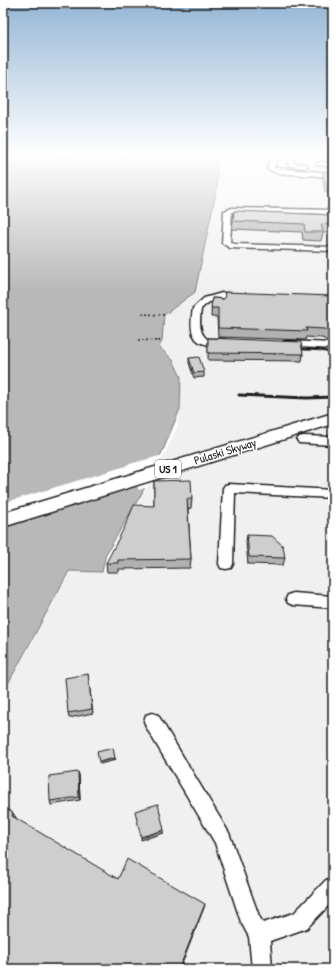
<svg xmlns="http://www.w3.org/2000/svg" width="336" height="972" viewBox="0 0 336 972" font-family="'Patrick Hand',sans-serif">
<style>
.built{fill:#f0f0f0}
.water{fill:#b8b8b8;stroke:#7a7a7a}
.pier{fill:#fff}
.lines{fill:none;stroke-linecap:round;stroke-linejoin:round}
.minor-casing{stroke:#1c1c1c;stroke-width:3}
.highway-casing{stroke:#1c1c1c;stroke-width:3}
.path{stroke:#1c1c1c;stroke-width:1.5;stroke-dasharray:2 2;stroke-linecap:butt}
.minor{fill:#fff;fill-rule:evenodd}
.highway{fill:#fff;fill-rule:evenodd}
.rail-far1{stroke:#1c1c1c;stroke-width:2}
.rail{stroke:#1c1c1c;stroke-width:3}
.wall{fill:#b1b1b1;stroke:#1c1c1c}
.shaded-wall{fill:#909090;stroke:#1c1c1c}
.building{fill:#cecece;stroke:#1c1c1c}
.labels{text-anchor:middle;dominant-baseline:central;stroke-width:3;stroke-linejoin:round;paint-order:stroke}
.shield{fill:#fff;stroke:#606060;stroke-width:1}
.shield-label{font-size:11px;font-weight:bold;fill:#1c1c1c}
.street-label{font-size:12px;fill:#1c1c1c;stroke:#fff}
</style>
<rect width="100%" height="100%" fill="#fff"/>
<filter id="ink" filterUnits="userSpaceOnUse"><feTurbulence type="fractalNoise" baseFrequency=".025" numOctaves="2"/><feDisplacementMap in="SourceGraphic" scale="8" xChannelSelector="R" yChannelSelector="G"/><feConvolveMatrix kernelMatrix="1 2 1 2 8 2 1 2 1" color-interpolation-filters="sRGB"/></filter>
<g filter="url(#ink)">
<path class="built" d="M217,156H333V969H3V693L69,571L102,572L164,455L177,427L181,400V377L174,360L159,347L162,341L165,315L194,293L217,187Z"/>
<path class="water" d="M3,156H217V187L195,292L164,315L162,341L159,347L173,360L181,377L180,409L164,448L141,495L106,554L102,572L69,571L3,693Z"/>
<path class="pier" d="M163,455L151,480L147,481L149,484L147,487L139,490L136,484L3,526V503L126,466V465Z"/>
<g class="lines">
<defs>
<g id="minor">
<path d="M271,156H277L274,168L333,173V177L276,173L267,169Z"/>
<path d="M286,156H292L294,163L305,164L308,166L305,168L289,166Z"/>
<path d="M319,162L333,163V167L317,165V163Z"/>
<path d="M232,208L333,210V214L232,212L230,242L234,244L333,247V251L230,248L222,243L224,211Z"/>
<path d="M222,293L240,294L244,297C238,303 224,297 215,299C210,301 205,305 201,309C200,319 198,332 207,339H224L229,342C225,346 219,345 214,345C189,345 190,327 193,308L204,298Z"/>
<path d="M286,341L333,343V349L283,346L281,344L283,342Z"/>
<path d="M303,436L333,437V445L299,443L297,440L299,437Z"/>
<path d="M229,484L333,490V498L235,493L233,564L231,568L226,569L221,568L219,564L223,488L225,485Z"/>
<path d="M293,593L333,596V608L293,605L288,603L286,599L288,595Z"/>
<path d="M152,713L158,715L229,833L259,916L263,923L294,913L326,880L333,878V901L307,928L270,941L272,969H252L249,937L241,922L215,843L146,727L144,721L146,715Z"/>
</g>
<path id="highway" d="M333,413V424L3,527V513Z"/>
</defs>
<use href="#minor" class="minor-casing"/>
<use href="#highway" class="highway-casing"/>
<g class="path">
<path d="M142,314L165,315"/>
<path d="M138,340L162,341"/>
</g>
<use href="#minor" class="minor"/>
<use href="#highway" class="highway"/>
<path class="rail-far1" d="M291,349L318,350L333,353"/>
<path class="rail" d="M239,395L307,398L333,397"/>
</g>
<g class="wall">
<path d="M323,172H333V192H325L322,178Z"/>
<path d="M234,211L333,215V233H323L321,241L303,240L302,232L232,229Z"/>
<path d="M212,298L333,304V342L328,341L322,338L306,337L305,340L218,337L217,317H211Z"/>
<path d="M208,338L303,354L302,361L208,360Z"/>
<path d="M189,358L204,372V377L194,378L189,363Z"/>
<path d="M154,481L192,499L191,508L188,509L191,559L190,568L119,569V572H107L106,563L154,506Z"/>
<path d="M247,535L285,558L283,565L248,564L246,542Z"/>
<path d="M88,674L93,713L69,718L68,713Z"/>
<path d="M78,772L79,775L80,800L51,805L50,801Z"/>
</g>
<g class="shaded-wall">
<path d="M115,758L116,760L100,764L99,762Z"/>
<path d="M78,772L79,775L80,800L79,797Z"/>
<path d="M13,813L17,819L12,816Z"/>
<path d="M164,830V833L141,840V837Z"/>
<path d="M205,904L204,908L180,969H179Z"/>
</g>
<g class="building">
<path d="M323,172H333V186H326Z"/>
<path d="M234,211L333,215V225L321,224L323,232H305L304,224L233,221Z"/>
<path d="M225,292L332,296L333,304V333L330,332L324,329L306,328L307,331L218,328V308H211L212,298L224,299Z"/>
<path d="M208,338L301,342L303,354L208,353Z"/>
<path d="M199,357L204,372L194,373L189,358Z"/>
<path d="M191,480L192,499H187L191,559L118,560V563H106L125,526L134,505L154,506V481Z"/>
<path d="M247,535L272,536L283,546L285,558L249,557Z"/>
<path d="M88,674L92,709L68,713L65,678Z"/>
<path d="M113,748L115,758L99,762L97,752Z"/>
<path d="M78,772L79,797L50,801L49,776Z"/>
<path d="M158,804L164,830L141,837L135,811Z"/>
<path d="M3,807L13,813L12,816L118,879L127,859L205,904L179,969H3Z"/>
</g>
</g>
<linearGradient id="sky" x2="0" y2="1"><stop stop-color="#95b6d5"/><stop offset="0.53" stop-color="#fff"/><stop offset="1" stop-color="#fff" stop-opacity="0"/></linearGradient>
<rect width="336" height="292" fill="url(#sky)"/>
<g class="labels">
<rect class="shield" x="155" y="460" width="26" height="18" rx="3"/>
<g class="shield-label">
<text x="168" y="469">US 1</text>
</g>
<g class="street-label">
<text transform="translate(225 451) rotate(-17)">Pulaski Skyway</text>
</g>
</g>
<rect width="336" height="972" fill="none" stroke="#fff" stroke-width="16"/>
<rect x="8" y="8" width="320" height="956" fill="none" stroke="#1c1c1c" stroke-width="1.5" filter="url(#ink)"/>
</svg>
